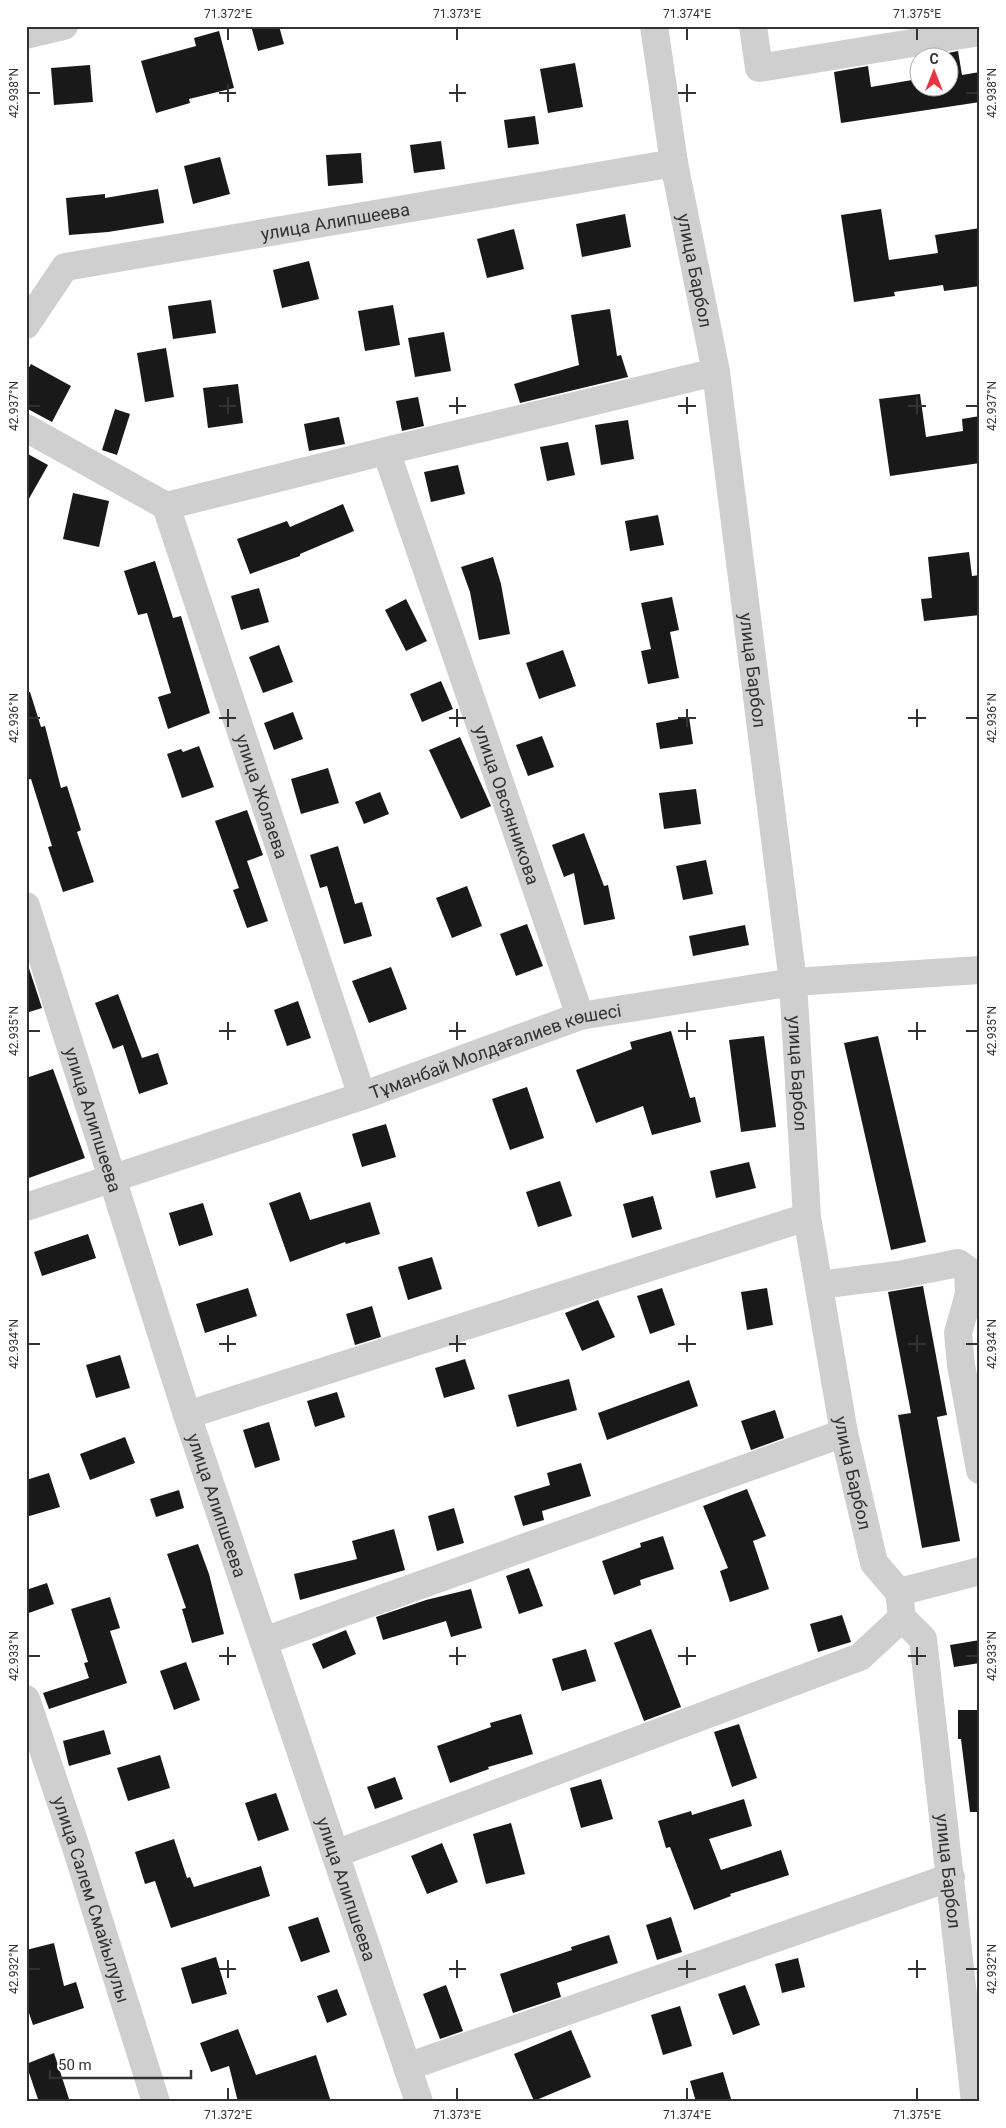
<svg xmlns="http://www.w3.org/2000/svg" width="1006" height="2128" viewBox="0 0 1006 2128" font-family="Roboto,sans-serif">
<style>
.building{fill:#191919}
.lines{fill:none;stroke-linecap:round;stroke-linejoin:round}
.minor{stroke:#cfcfcf;stroke-width:28}
.ticks{fill:none;stroke:#323232;stroke-width:2}
.labels{text-anchor:middle;dominant-baseline:central;stroke-width:5;stroke-linejoin:round;paint-order:stroke}
.street-label{font-size:18px;fill:#323232;stroke:#fff}
.neatline{fill:none;stroke:#323232;stroke-width:2}
.ticks-label{font-size:12px;text-anchor:middle;fill:#323232}
</style>
<rect width="100%" height="100%" fill="#fff"/>
<g class="building">
<path d="M251,26H279L284,44L258,51Z"/>
<path d="M219,31L234,88L189,99L190,103L156,113L141,61L196,46L194,38Z"/>
<path d="M958,51L962,75L980,72V102L841,123L834,72L868,66L871,87L918,79V88H948V53Z"/>
<path d="M575,63L583,107L548,113L540,69Z"/>
<path d="M90,65L93,102L54,105L51,68Z"/>
<path d="M535,116L539,144L508,148L504,120Z"/>
<path d="M441,141L445,169L414,173L410,145Z"/>
<path d="M361,153L363,183L328,186L326,155Z"/>
<path d="M220,157L230,194L193,204L184,166Z"/>
<path d="M158,189L164,223L108,232L69,235L66,198L105,194V198Z"/>
<path d="M881,209L889,260L938,253L935,235L980,228V286L944,291L943,285L894,292L895,296L854,302L841,215Z"/>
<path d="M625,214L631,247L582,257L576,224Z"/>
<path d="M514,229L524,269L487,278L477,239Z"/>
<path d="M309,261L319,299L282,308L273,270Z"/>
<path d="M211,300L216,333L173,339L168,306Z"/>
<path d="M393,305L400,345L365,351L358,311Z"/>
<path d="M610,309L617,356L621,355L628,377L520,403L514,384L579,365L571,315Z"/>
<path d="M444,332L451,371L415,377L408,338Z"/>
<path d="M166,348L174,397L145,402L137,353Z"/>
<path d="M31,364L71,386L52,422L26,408V373Z"/>
<path d="M238,384L243,423L208,428L203,388Z"/>
<path d="M920,394L926,437L963,431L962,419L980,416V463L890,476L879,399Z"/>
<path d="M418,397L424,426L402,431L396,401Z"/>
<path d="M115,409L130,414L117,455L102,450Z"/>
<path d="M339,417L345,444L309,451L304,424Z"/>
<path d="M628,420L634,459L601,465L595,425Z"/>
<path d="M568,442L575,475L547,481L540,447Z"/>
<path d="M26,453L48,465L26,504Z"/>
<path d="M458,465L465,494L431,502L424,472Z"/>
<path d="M73,493L109,501L99,547L63,539Z"/>
<path d="M343,504L354,531L300,554V556L250,574L237,539L287,521L290,527Z"/>
<path d="M658,515L664,545L630,551L625,521Z"/>
<path d="M969,552L972,576L980,575V615L924,621L921,599L932,598L928,557Z"/>
<path d="M493,557L501,584L510,634L479,640L470,592L461,567Z"/>
<path d="M155,561L173,618L181,616L210,713L168,729L158,697L171,693L147,613L138,615L124,571Z"/>
<path d="M259,588L269,622L241,630L231,596Z"/>
<path d="M672,597L679,630L670,632L679,678L648,684L641,651L651,649L641,603Z"/>
<path d="M406,599L427,641L406,651L385,610Z"/>
<path d="M279,645L293,682L263,693L249,657Z"/>
<path d="M563,650L576,686L539,699L526,663Z"/>
<path d="M441,681L453,709L422,722L410,694Z"/>
<path d="M26,692H30L41,727L45,726L61,788L67,786L81,830L77,832L94,882L63,892L48,847L52,846L31,779L26,780Z"/>
<path d="M293,712L303,739L274,750L264,723Z"/>
<path d="M689,717L693,744L660,749L656,723Z"/>
<path d="M542,736L554,767L528,776L516,745Z"/>
<path d="M460,737L491,806L461,819L429,750Z"/>
<path d="M199,746L214,787L182,798L167,754L181,749L183,752Z"/>
<path d="M328,768L339,803L301,814L291,779Z"/>
<path d="M696,789L701,824L664,829L659,793Z"/>
<path d="M380,792L389,814L364,824L355,802Z"/>
<path d="M247,810L263,855L247,861L268,921L247,928L233,890L239,888L215,821Z"/>
<path d="M584,833L604,886L608,885L615,919L584,925L574,873L564,877L552,845Z"/>
<path d="M338,846L355,904L362,902L372,936L344,944L327,886L320,888L310,855Z"/>
<path d="M706,860L713,894L683,900L676,866Z"/>
<path d="M467,886L482,926L452,938L436,898Z"/>
<path d="M527,924L543,966L516,976L500,934Z"/>
<path d="M745,925L749,945L693,956L689,936Z"/>
<path d="M26,959L42,1008L26,1013Z"/>
<path d="M391,967L407,1009L369,1023L352,981Z"/>
<path d="M118,994L142,1058L158,1053L168,1084L139,1094L123,1045L113,1049L95,1003Z"/>
<path d="M298,1001L311,1038L287,1046L274,1010Z"/>
<path d="M671,1031L690,1098L695,1097L701,1122L652,1135L643,1106L596,1123L576,1070L632,1049L630,1042Z"/>
<path d="M764,1036L776,1127L741,1132L729,1040Z"/>
<path d="M878,1036L926,1242L891,1250L844,1043Z"/>
<path d="M53,1069L85,1158L26,1179V1078Z"/>
<path d="M527,1087L544,1138L510,1150L492,1099Z"/>
<path d="M386,1124L396,1157L362,1167L352,1134Z"/>
<path d="M749,1162L756,1188L716,1198L710,1171Z"/>
<path d="M560,1181L572,1216L538,1227L526,1192Z"/>
<path d="M300,1192L310,1220L370,1202L380,1234L346,1244L345,1242L290,1262L269,1203Z"/>
<path d="M653,1196L662,1229L632,1238L623,1204Z"/>
<path d="M203,1203L213,1235L179,1246L169,1213Z"/>
<path d="M88,1234L96,1258L42,1276L34,1252Z"/>
<path d="M432,1257L442,1289L408,1300L398,1267Z"/>
<path d="M923,1286L947,1415L937,1417L960,1541L922,1548L898,1415L911,1413L888,1292Z"/>
<path d="M248,1288L257,1316L205,1333L196,1304Z"/>
<path d="M662,1288L675,1325L650,1334L637,1296Z"/>
<path d="M767,1288L773,1325L747,1330L741,1292Z"/>
<path d="M598,1300L615,1337L582,1351L565,1313Z"/>
<path d="M372,1306L381,1337L355,1345L346,1314Z"/>
<path d="M120,1355L130,1388L96,1398L86,1365Z"/>
<path d="M465,1359L475,1389L444,1398L435,1368Z"/>
<path d="M569,1379L577,1410L517,1427L508,1395Z"/>
<path d="M689,1380L698,1406L607,1440L598,1413Z"/>
<path d="M337,1392L345,1417L315,1427L307,1401Z"/>
<path d="M775,1410L784,1438L751,1450L741,1421Z"/>
<path d="M269,1422L280,1460L255,1468L243,1430Z"/>
<path d="M125,1437L135,1463L90,1480L80,1454Z"/>
<path d="M581,1463L591,1496L542,1511L544,1520L523,1526L514,1496L550,1485L547,1473Z"/>
<path d="M49,1473L60,1507L26,1517V1480Z"/>
<path d="M747,1489L766,1536L753,1541L769,1589L730,1602L720,1571L728,1568L703,1506Z"/>
<path d="M179,1490L184,1508L156,1517L150,1499Z"/>
<path d="M454,1508L464,1543L437,1551L428,1516Z"/>
<path d="M394,1529L405,1570L300,1600L294,1574L357,1559L352,1541Z"/>
<path d="M663,1536L674,1569L640,1580L641,1585L614,1595L602,1561L641,1547L640,1543Z"/>
<path d="M198,1544L209,1574L224,1634L192,1643L182,1609L186,1608L167,1554Z"/>
<path d="M529,1568L543,1606L519,1614L506,1576Z"/>
<path d="M47,1583L54,1604L26,1614V1590Z"/>
<path d="M471,1589L482,1628L451,1637L446,1621L383,1640L376,1617L426,1600Z"/>
<path d="M110,1597L120,1628L110,1631L127,1683L49,1709L43,1693L89,1678L84,1663L88,1662L71,1609Z"/>
<path d="M842,1615L851,1642L818,1652L810,1624Z"/>
<path d="M651,1629L681,1707L644,1721L614,1643Z"/>
<path d="M346,1630L356,1654L323,1669L312,1644Z"/>
<path d="M980,1640V1663L954,1667L950,1645Z"/>
<path d="M586,1649L596,1681L562,1691L552,1659Z"/>
<path d="M186,1662L200,1700L174,1710L160,1671Z"/>
<path d="M958,1710H980V1812H970L961,1739H958Z"/>
<path d="M521,1714L533,1754L488,1767L489,1769L450,1783L437,1746L491,1727L490,1723Z"/>
<path d="M739,1724L757,1778L732,1787L714,1732Z"/>
<path d="M104,1730L111,1754L69,1766L63,1741Z"/>
<path d="M160,1755L170,1788L128,1801L117,1768Z"/>
<path d="M395,1777L403,1799L375,1809L367,1787Z"/>
<path d="M601,1779L613,1819L581,1828L570,1788Z"/>
<path d="M276,1793L289,1830L258,1841L245,1803Z"/>
<path d="M744,1799L752,1826L709,1839L721,1870L781,1850L789,1875L730,1894L731,1896L694,1910L670,1847L666,1848L658,1821L691,1811L692,1815Z"/>
<path d="M511,1823L525,1874L486,1884L473,1834Z"/>
<path d="M174,1839L187,1878L190,1877L194,1887L261,1866L270,1896L171,1928L155,1881L145,1884L135,1852Z"/>
<path d="M442,1843L458,1882L427,1894L411,1856Z"/>
<path d="M318,1917L330,1952L301,1962L288,1927Z"/>
<path d="M671,1917L682,1952L657,1960L646,1925Z"/>
<path d="M609,1935L618,1963L557,1983L561,1997L513,2013L500,1974L572,1950L571,1947Z"/>
<path d="M54,1943L64,1986L76,1982L84,2008L33,2025L26,2004V1950Z"/>
<path d="M216,1957L227,1994L192,2004L181,1968Z"/>
<path d="M798,1958L805,1987L782,1993L775,1964Z"/>
<path d="M446,1985L463,2031L440,2039L423,1994Z"/>
<path d="M745,1985L760,2025L733,2035L718,1994Z"/>
<path d="M337,1989L347,2015L327,2023L317,1996Z"/>
<path d="M680,2006L692,2046L663,2055L651,2015Z"/>
<path d="M238,2029L256,2075L316,2055L331,2102H238L229,2066L211,2072L200,2043Z"/>
<path d="M571,2030L591,2077L534,2101L514,2054Z"/>
<path d="M54,2053L70,2102H39L26,2064Z"/>
<path d="M723,2072L731,2099L721,2102H696L690,2081Z"/>
</g>
<g class="lines">
<g class="minor">
<path id="s1" d="M654,26L674,163L716,372L793,982L807,1217L844,1433L874,1563L899,1592L902,1618L923,1639L975,2102"/>
<path d="M753,26L759,68L980,32"/>
<path d="M26,35L64,26"/>
<path id="s2" d="M26,325L65,267L674,163"/>
<path id="s3" d="M26,428L166,506L362,1096"/>
<path id="s4" d="M386,451L580,1016"/>
<path d="M166,506L386,451L716,372"/>
<path id="s5" d="M26,906L187,1415L419,2102"/>
<path id="s6" d="M26,1207L362,1096L580,1016L793,982L980,970"/>
<path d="M819,1285L898,1275L958,1263L968,1270L969,1294L958,1333L961,1365L980,1470"/>
<path d="M187,1415L807,1217"/>
<path d="M899,1592L980,1571"/>
<path d="M264,1641L844,1433"/>
<path id="s7" d="M26,1699L74,1841L156,2102"/>
<path d="M335,1854L860,1657L902,1618"/>
<path d="M407,2067L951,1877"/>
</g>
</g>
<path class="ticks" d="M228,28V40M457,28V40M687,28V40M917,28V40M228,84V102M457,84V102M687,84V102M28,93H40M219,93H236M449,93H466M678,93H696M966,93H978M228,397V414M457,397V414M687,397V414M917,397V414M28,406H40M219,406H236M449,406H466M678,406H696M908,406H926M966,406H978M228,709V727M457,709V727M687,709V727M917,709V727M28,718H40M219,718H236M449,718H466M678,718H696M908,718H926M966,718H978M228,1022V1040M457,1022V1040M687,1022V1040M917,1022V1040M28,1031H40M219,1031H236M449,1031H466M678,1031H696M908,1031H926M966,1031H978M228,1335V1352M457,1335V1352M687,1335V1352M917,1335V1352M28,1344H40M219,1344H236M449,1344H466M678,1344H696M908,1344H926M966,1344H978M228,1647V1665M457,1647V1665M687,1647V1665M917,1647V1665M28,1656H40M219,1656H236M449,1656H466M678,1656H696M908,1656H926M966,1656H978M228,1960V1978M457,1960V1978M687,1960V1978M917,1960V1978M28,1969H40M219,1969H236M449,1969H466M678,1969H696M908,1969H926M966,1969H978M228,2088V2100M457,2088V2100M687,2088V2100M917,2088V2100"/>
<g class="labels">
<g class="street-label">
<text stroke="none"><textPath href="#s2" startOffset="344">улица Алипшеева</textPath></text>
<text stroke="none"><textPath href="#s1" startOffset="248">улица Барбол</textPath></text>
<text stroke="none"><textPath href="#s1" startOffset="652">улица Барбол</textPath></text>
<text stroke="none"><textPath href="#s3" startOffset="466">улица Жолаева</textPath></text>
<text stroke="none"><textPath href="#s4" startOffset="374">улица Овсянникова</textPath></text>
<text stroke="none"><textPath href="#s6" startOffset="495">Тұманбай Молдағалиев көшесі</textPath></text>
<text stroke="none"><textPath href="#s1" startOffset="1058">улица Барбол</textPath></text>
<text stroke="none"><textPath href="#s5" startOffset="224">улица Алипшеева</textPath></text>
<text stroke="none"><textPath href="#s1" startOffset="1462">улица Барбол</textPath></text>
<text stroke="none"><textPath href="#s5" startOffset="629">улица Алипшеева</textPath></text>
<text stroke="none"><textPath href="#s1" startOffset="1882">улица Барбол</textPath></text>
<text stroke="none"><textPath href="#s5" startOffset="1034">улица Алипшеева</textPath></text>
<text stroke="none"><textPath href="#s7" startOffset="211">улица Салем Смайылулы</textPath></text>
</g>
</g>
<rect width="1006" height="2128" fill="none" stroke="#ffffff" stroke-width="55"/>
<g transform="translate(934 72)"><circle r="24" fill="#ffffff" stroke="#adadad"/>
<path d="M0-4L9 19L0 12L-9 19Z" fill="#e93442"/>
<text y="-8" font-size="14" font-weight="bold" text-anchor="middle" fill="#323232">С</text>
</g>
<path d="M50 2070v8h141v-8" fill="none" stroke="#323232" stroke-width="2.5"/>
<text x="58" y="2070" font-size="15" fill="#323232" stroke="#ffffff" stroke-width="4" paint-order="stroke">50 m</text>
<rect x="28" y="28" width="950" height="2072" class="neatline"/>
<g class="ticks-label">
<text x="228" y="18">71.372°E</text>
<text x="457" y="18">71.373°E</text>
<text x="687" y="18">71.374°E</text>
<text x="917" y="18">71.375°E</text>
<text transform="translate(14 93) rotate(-90)" y="4">42.938°N</text>
<text transform="translate(992 93) rotate(-90)" y="4">42.938°N</text>
<text transform="translate(14 406) rotate(-90)" y="4">42.937°N</text>
<text transform="translate(992 406) rotate(-90)" y="4">42.937°N</text>
<text transform="translate(14 718) rotate(-90)" y="4">42.936°N</text>
<text transform="translate(992 718) rotate(-90)" y="4">42.936°N</text>
<text transform="translate(14 1031) rotate(-90)" y="4">42.935°N</text>
<text transform="translate(992 1031) rotate(-90)" y="4">42.935°N</text>
<text transform="translate(14 1344) rotate(-90)" y="4">42.934°N</text>
<text transform="translate(992 1344) rotate(-90)" y="4">42.934°N</text>
<text transform="translate(14 1656) rotate(-90)" y="4">42.933°N</text>
<text transform="translate(992 1656) rotate(-90)" y="4">42.933°N</text>
<text transform="translate(14 1969) rotate(-90)" y="4">42.932°N</text>
<text transform="translate(992 1969) rotate(-90)" y="4">42.932°N</text>
<text x="228" y="2119">71.372°E</text>
<text x="457" y="2119">71.373°E</text>
<text x="687" y="2119">71.374°E</text>
<text x="917" y="2119">71.375°E</text>
</g>
</svg>
